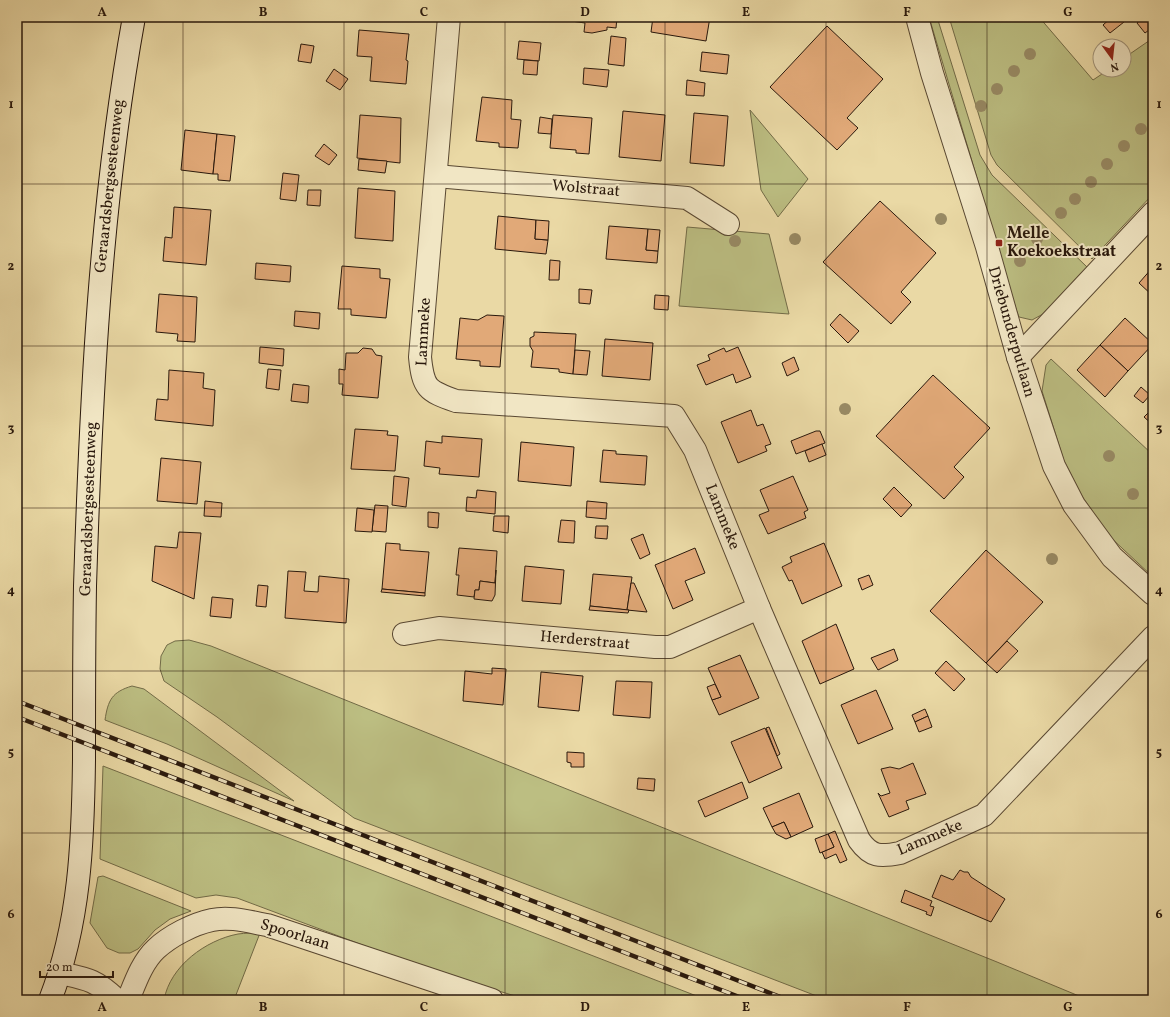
<svg xmlns="http://www.w3.org/2000/svg" width="1170" height="1017" viewBox="0 0 1170 1017" font-family="Vollkorn,serif">
<style>
.green{fill:#bcbe82;stroke:#726b47}
.building{fill:#e1a978;stroke:#29180c}
.lines{fill:none;stroke-linecap:round;stroke-linejoin:round}
.minor-casing{stroke:#594832;stroke-width:24}
.secondary-casing{stroke:#29180c;stroke-width:24}
.minor{stroke:#f1e6c4;stroke-width:22}
.secondary{stroke:#f1e6c4;stroke-width:22}
.rail-casing{stroke:#29180c;stroke-width:4.5}
.rail{stroke:#f1e6c4;stroke-width:3;stroke-dasharray:9;stroke-linecap:butt}
.tree{fill:#988a64}
.grid{fill:none;stroke:#29180c;stroke-width:1;stroke-opacity:0.55}
.poi-dot{fill:#8f2418;stroke:#f1e6c4;stroke-width:1.5}
.labels{text-anchor:middle;dominant-baseline:central;stroke-width:4;stroke-linejoin:round;paint-order:stroke}
.street-label{font-size:16px;fill:#29180c;stroke:#f1e6c4}
.poi-label{font-size:16px;font-weight:bold;fill:#29180c;stroke:#f1e6c4;text-anchor:start}
.neatline{fill:none;stroke:#29180c;stroke-width:1.5}
.grid-label{font-size:13px;text-anchor:middle;font-weight:bold;fill:#29180c}
</style>
<rect width="100%" height="100%" fill="#ead9a5"/>
<filter id="stains"><feTurbulence type="fractalNoise" baseFrequency=".005" numOctaves="4"/><feColorMatrix values="0 0 0 0 .2 0 0 0 0 .09 0 0 0 0 .02 0 0 0 .5 -.17"/></filter>
<radialGradient id="worn" r=".72"><stop offset=".6" stop-color="#630" stop-opacity="0"/><stop offset="1" stop-color="#630" stop-opacity=".3"/></radialGradient>
<g class="green">
<path d="M929,17H937L980,155L992,175L1087,267L1043,314L1032,320L1019,317L1016,309Z"/>
<path d="M949,17H1039L1093,80L1108,70H1124V58L1153,38V194L1092,259L997,165L991,155Z"/>
<path d="M750,110L808,179L778,217L761,190Z"/>
<path d="M687,227L769,234L789,314L679,306Z"/>
<path d="M1051,359L1153,455V577L1108,535L1082,496L1064,461L1042,391L1046,365Z"/>
<path d="M189,640L211,646L997,962L1079,996L1082,1000H827L354,818L217,717L164,681L160,669L161,656L167,645L175,641Z"/>
<path d="M132,686L144,689L294,801L167,744L105,720C108,700 112,692 132,686Z"/>
<path d="M103,766L707,1000H528L424,968L237,898L216,895L196,898L100,859Z"/>
<path d="M103,876L191,911L170,919L155,930L138,949L130,953H119L107,948L90,923L98,877Z"/>
<path d="M260,933L234,1000H164C170,966 206,940 238,934C245,933 253,933 260,933Z"/>
</g>
<g class="building">
<path d="M565,17H617L616,28L607,27V30L592,33L584,32L585,23L564,20Z"/>
<path d="M653,17H710L706,41L651,32Z"/>
<path d="M1112,17H1121L1124,22L1110,33L1103,25Z"/>
<path d="M1144,17H1153V27L1145,33L1137,23Z"/>
<path d="M827,26L883,79L847,118L858,128L837,150L770,87Z"/>
<path d="M17,30L21,31L18,47L17,46Z"/>
<path d="M359,30L409,34L406,60L408,61L406,84L370,81L372,57L357,56Z"/>
<path d="M611,36L626,38L624,66L608,64Z"/>
<path d="M519,41L541,43L539,61L517,59Z"/>
<path d="M301,44L314,46L311,63L298,61Z"/>
<path d="M702,52L729,55L727,74L700,71Z"/>
<path d="M524,60L538,61L537,75L523,74Z"/>
<path d="M584,68L609,70L607,87L583,84Z"/>
<path d="M334,69L348,79L340,90L326,81Z"/>
<path d="M687,80L705,83L704,96L686,95Z"/>
<path d="M482,97L512,100L511,119L521,120L518,148L499,147V143L476,141Z"/>
<path d="M623,111L665,115L661,161L619,157Z"/>
<path d="M694,113L728,116L724,166L690,163Z"/>
<path d="M360,115L401,118L400,163L357,158Z"/>
<path d="M553,115L592,118L589,154L576,153V150L550,148Z"/>
<path d="M540,117L552,119L551,134L538,133Z"/>
<path d="M185,130L217,134L213,174L181,170Z"/>
<path d="M217,134L235,136L230,181L218,180V174H213Z"/>
<path d="M324,144L337,155L329,165L315,156Z"/>
<path d="M359,159L387,161L385,173L358,170Z"/>
<path d="M283,173L299,175L296,201L280,199Z"/>
<path d="M358,188L395,191L393,241L355,238Z"/>
<path d="M308,190H321L320,206L307,205Z"/>
<path d="M880,201L936,253L901,292L911,302L891,324L823,262Z"/>
<path d="M174,207L211,210L206,265L163,261L165,237L172,238Z"/>
<path d="M498,216L536,220L535,239L548,240L546,254L495,249Z"/>
<path d="M536,220L549,221L548,240L535,239Z"/>
<path d="M609,226L648,229L646,250L658,251L657,263L606,259Z"/>
<path d="M648,229L660,230L658,251L646,250Z"/>
<path d="M550,260L560,261L559,280H549Z"/>
<path d="M256,263L291,266L290,282L255,279Z"/>
<path d="M342,266L380,269V278L390,279L386,318L351,315V309H338Z"/>
<path d="M1153,267V296L1139,283Z"/>
<path d="M579,289L592,290L590,304L579,303Z"/>
<path d="M159,294L197,297L195,342L177,341L178,334L156,332Z"/>
<path d="M655,295L669,296L668,310L654,309Z"/>
<path d="M295,311L320,313L319,329L294,326Z"/>
<path d="M840,314L859,331L848,343L830,325Z"/>
<path d="M487,315L504,316L500,367L480,366V361L456,359L460,318L478,320Z"/>
<path d="M1125,318L1153,344L1128,371L1100,345Z"/>
<path d="M534,332L576,334L573,374L559,372V369L531,367L533,351L530,346V338L534,336Z"/>
<path d="M605,339L653,343L650,380L602,376Z"/>
<path d="M1100,345L1128,371L1105,397L1077,370Z"/>
<path d="M260,347L284,349L283,366L259,363Z"/>
<path d="M738,347L751,377L736,383L733,374L706,385L697,365L710,360L708,355L724,348L726,352Z"/>
<path d="M363,348L372,349L376,355L382,356L378,398L342,395L343,384H339V369L345,370L346,353H358Z"/>
<path d="M575,350L590,351L587,375L573,374Z"/>
<path d="M794,357L799,370L787,376L782,363Z"/>
<path d="M268,369L281,370L279,390L266,388Z"/>
<path d="M169,370L204,373L203,388L215,390L213,426L155,420L157,399L168,400Z"/>
<path d="M933,375L990,428L954,467L964,477L944,499L876,436Z"/>
<path d="M293,384L309,386L308,403L291,401Z"/>
<path d="M1141,387L1150,395L1143,403L1134,396Z"/>
<path d="M1153,408V425L1144,417Z"/>
<path d="M751,410L757,426L763,424L771,444L765,446L767,451L738,463L721,422Z"/>
<path d="M355,429L388,431L387,435L398,436L395,471L351,469Z"/>
<path d="M816,431H820L825,443L796,454L791,441Z"/>
<path d="M442,436L482,439L479,477L439,474L440,468L424,466L426,441L442,443Z"/>
<path d="M521,442L574,447L571,486L518,481Z"/>
<path d="M822,444L826,455L809,462L805,451Z"/>
<path d="M603,450L616,451V454L647,456L645,485L600,482Z"/>
<path d="M161,458L201,462L197,504L157,501Z"/>
<path d="M394,476L409,478L406,507L392,505Z"/>
<path d="M793,476L808,510L804,512L806,518L768,534L759,515L769,511L760,490Z"/>
<path d="M894,487L912,505L901,517L883,499Z"/>
<path d="M477,490L496,492L495,514L466,511L467,497L476,498Z"/>
<path d="M205,501L222,503L221,517L204,516Z"/>
<path d="M587,501L607,503L606,519L586,517Z"/>
<path d="M375,505L388,506L386,532L372,531Z"/>
<path d="M357,508L374,510L372,532L355,531Z"/>
<path d="M428,512L439,513L438,528L428,527Z"/>
<path d="M494,516H509L508,533L493,531Z"/>
<path d="M561,520L575,521L574,543L558,542Z"/>
<path d="M596,526H608L607,539L595,538Z"/>
<path d="M179,532L201,533L194,599L152,581L155,546L177,548Z"/>
<path d="M643,534L650,554L640,559L631,539Z"/>
<path d="M386,543L400,544V550L429,552L425,593L382,589Z"/>
<path d="M824,543L842,586L802,604L792,580L789,581L782,567L792,562L790,557Z"/>
<path d="M459,548L497,551L495,583L480,581L479,590H475L474,597L457,595L459,575H456Z"/>
<path d="M695,548L705,573L685,581L693,600L673,609L655,565Z"/>
<path d="M986,550L1043,602L986,663L930,611Z"/>
<path d="M525,566L564,570L561,604L522,601Z"/>
<path d="M496,570L495,595L492,601L474,599L475,590H479L480,581L495,583Z"/>
<path d="M288,571L306,572L304,591L318,592L319,576L349,579L346,623L285,618Z"/>
<path d="M593,574L632,577L627,610L590,606Z"/>
<path d="M869,575L873,585L862,590L858,579Z"/>
<path d="M631,583H634L647,612L627,610Z"/>
<path d="M258,585L268,586L266,607L256,606Z"/>
<path d="M382,589L425,593V596L381,592Z"/>
<path d="M212,597L233,599L231,618L210,616Z"/>
<path d="M590,606L629,610L628,613L589,610Z"/>
<path d="M836,624L854,669L820,684L802,641Z"/>
<path d="M1007,641L1018,651L997,673L986,663Z"/>
<path d="M894,649L898,660L878,670L871,658Z"/>
<path d="M740,655L759,698L719,715L712,700L721,697L708,668Z"/>
<path d="M946,661L965,679L954,691L935,673Z"/>
<path d="M492,668L506,669L503,705L463,701L465,671L492,674Z"/>
<path d="M541,672L583,676L579,711L538,707Z"/>
<path d="M616,681L652,682L650,718L613,715Z"/>
<path d="M715,684L721,697L712,700L707,687Z"/>
<path d="M876,690L893,729L858,744L841,705Z"/>
<path d="M925,709L928,716L915,722L912,715Z"/>
<path d="M928,716L932,727L919,732L915,722Z"/>
<path d="M769,727L780,754L777,756L766,728Z"/>
<path d="M765,728L782,768L749,783L731,742Z"/>
<path d="M567,752L584,753V767H571V763L567,762Z"/>
<path d="M913,763L926,794L906,801L909,809L889,817L878,793L881,796L890,793L881,769L890,767L899,769Z"/>
<path d="M638,778L655,779L654,791L637,789Z"/>
<path d="M742,782L748,798L705,817L698,801Z"/>
<path d="M799,793L813,827L791,837L784,822L772,827L763,808Z"/>
<path d="M784,822L791,837L786,839L776,834L772,827Z"/>
<path d="M835,831L847,860L840,863L836,854L825,859L822,852L834,847L828,834Z"/>
<path d="M828,834L834,847L820,853L815,839Z"/>
<path d="M960,870L964,872H968L971,877L1005,899L991,922L932,897L941,875L953,880Z"/>
<path d="M905,890L932,901L930,906L934,907L931,916L926,914L927,912L901,902Z"/>
</g>
<g class="lines">
<defs>
<g id="minor">
<path d="M449,17L420,357C423,388 427,391 456,401L674,416L695,450L759,608L859,840C871,857 880,857 900,853L984,815L1153,637"/>
<path d="M917,17L932,73L987,247L1018,357L1054,466L1074,505L1112,557L1153,594"/>
<path d="M436,176L687,198L728,224"/>
<path d="M1018,357L1153,213"/>
<path d="M404,634L439,628L655,647H670L759,608"/>
<path d="M60,973C88,979 96,980 117,1000"/>
<path d="M128,1000C135,983 142,962 156,949C170,936 193,924 212,920C230,916 250,922 267,925L492,1000"/>
</g>
<path id="secondary" d="M50,1000C80,923 83,842 84,760C84,702 84,644 85,586C91,396 100,205 134,17"/>
</defs>
<use href="#minor" class="minor-casing"/>
<use href="#secondary" class="secondary-casing"/>
<use href="#minor" class="minor"/>
<use href="#secondary" class="secondary"/>
<defs>
<g id="rail">
<path d="M17,701L788,1000"/>
<path d="M17,717L747,1000"/>
</g>
</defs>
<use href="#rail" class="rail-casing"/>
<use href="#rail" class="rail"/>
</g>
<g class="tree">
<circle cx="1030" cy="54" r="6"/>
<circle cx="1014" cy="71" r="6"/>
<circle cx="997" cy="89" r="6"/>
<circle cx="981" cy="106" r="6"/>
<circle cx="1141" cy="129" r="6"/>
<circle cx="1124" cy="146" r="6"/>
<circle cx="1107" cy="164" r="6"/>
<circle cx="1091" cy="182" r="6"/>
<circle cx="1075" cy="199" r="6"/>
<circle cx="1061" cy="213" r="6"/>
<circle cx="941" cy="219" r="6"/>
<circle cx="795" cy="239" r="6"/>
<circle cx="1037" cy="239" r="6"/>
<circle cx="735" cy="241" r="6"/>
<circle cx="1020" cy="261" r="6"/>
<circle cx="845" cy="409" r="6"/>
<circle cx="1109" cy="456" r="6"/>
<circle cx="1133" cy="494" r="6"/>
<circle cx="1052" cy="559" r="6"/>
</g>
<path class="grid" d="M183,17V1000M344,17V1000M505,17V1000M665,17V1000M826,17V1000M987,17V1000M17,184H1153M17,346H1153M17,508H1153M17,671H1153M17,833H1153"/>
<rect class="poi-dot" x="995" y="239" width="8" height="8" rx="2"/>
<g class="labels">
<g class="street-label">
<text transform="translate(110 186) rotate(-84)">Geraardsbergsesteenweg</text>
<text transform="translate(586 189) rotate(5)">Wolstraat</text>
<text transform="translate(424 332) rotate(-87)">Lammeke</text>
<text transform="translate(1011 332) rotate(74)">Driebunderputlaan</text>
<text transform="translate(89 509) rotate(-88)">Geraardsbergsesteenweg</text>
<text transform="translate(722 517) rotate(68)">Lammeke</text>
<text transform="translate(585 641) rotate(5)">Herderstraat</text>
<text transform="translate(930 838) rotate(-23)">Lammeke</text>
<text transform="translate(295 935) rotate(17)">Spoorlaan</text>
</g>
<g class="poi-label">
<text x="1007" y="234">Melle<tspan x="1007" dy="18">Koekoekstraat</tspan></text>
</g>
</g>
<rect width="1170" height="1017" fill="none" stroke="#ead9a5" stroke-width="44"/>
<g transform="translate(1112 58) rotate(165)"><circle r="19" fill="#f1e6c4" stroke="#a1947a"/>
<path d="M0-3L7 15L0 10L-7 15Z" fill="#8f2418"/>
<text y="-6" font-size="11" font-weight="bold" text-anchor="middle" fill="#29180c">N</text>
</g>
<path d="M40 971v6h73v-6" fill="none" stroke="#29180c" stroke-width="2"/>
<text x="46" y="971" font-size="12" fill="#29180c" stroke="#f1e6c4" stroke-width="3" paint-order="stroke">20 m</text>
<rect x="22" y="22" width="1126" height="973" class="neatline"/>
<g class="grid-label">
<text x="102" y="16">A</text>
<text x="263" y="16">B</text>
<text x="424" y="16">C</text>
<text x="585" y="16">D</text>
<text x="746" y="16">E</text>
<text x="907" y="16">F</text>
<text x="1068" y="16">G</text>
<text x="11" y="108">1</text>
<text x="1159" y="108">1</text>
<text x="11" y="270">2</text>
<text x="1159" y="270">2</text>
<text x="11" y="432">3</text>
<text x="1159" y="432">3</text>
<text x="11" y="594">4</text>
<text x="1159" y="594">4</text>
<text x="11" y="756">5</text>
<text x="1159" y="756">5</text>
<text x="11" y="918">6</text>
<text x="1159" y="918">6</text>
<text x="102" y="1011">A</text>
<text x="263" y="1011">B</text>
<text x="424" y="1011">C</text>
<text x="585" y="1011">D</text>
<text x="746" y="1011">E</text>
<text x="907" y="1011">F</text>
<text x="1068" y="1011">G</text>
</g>
<rect width="100%" height="100%" filter="url(#stains)"/>
<rect width="100%" height="100%" fill="url(#worn)"/>
</svg>
